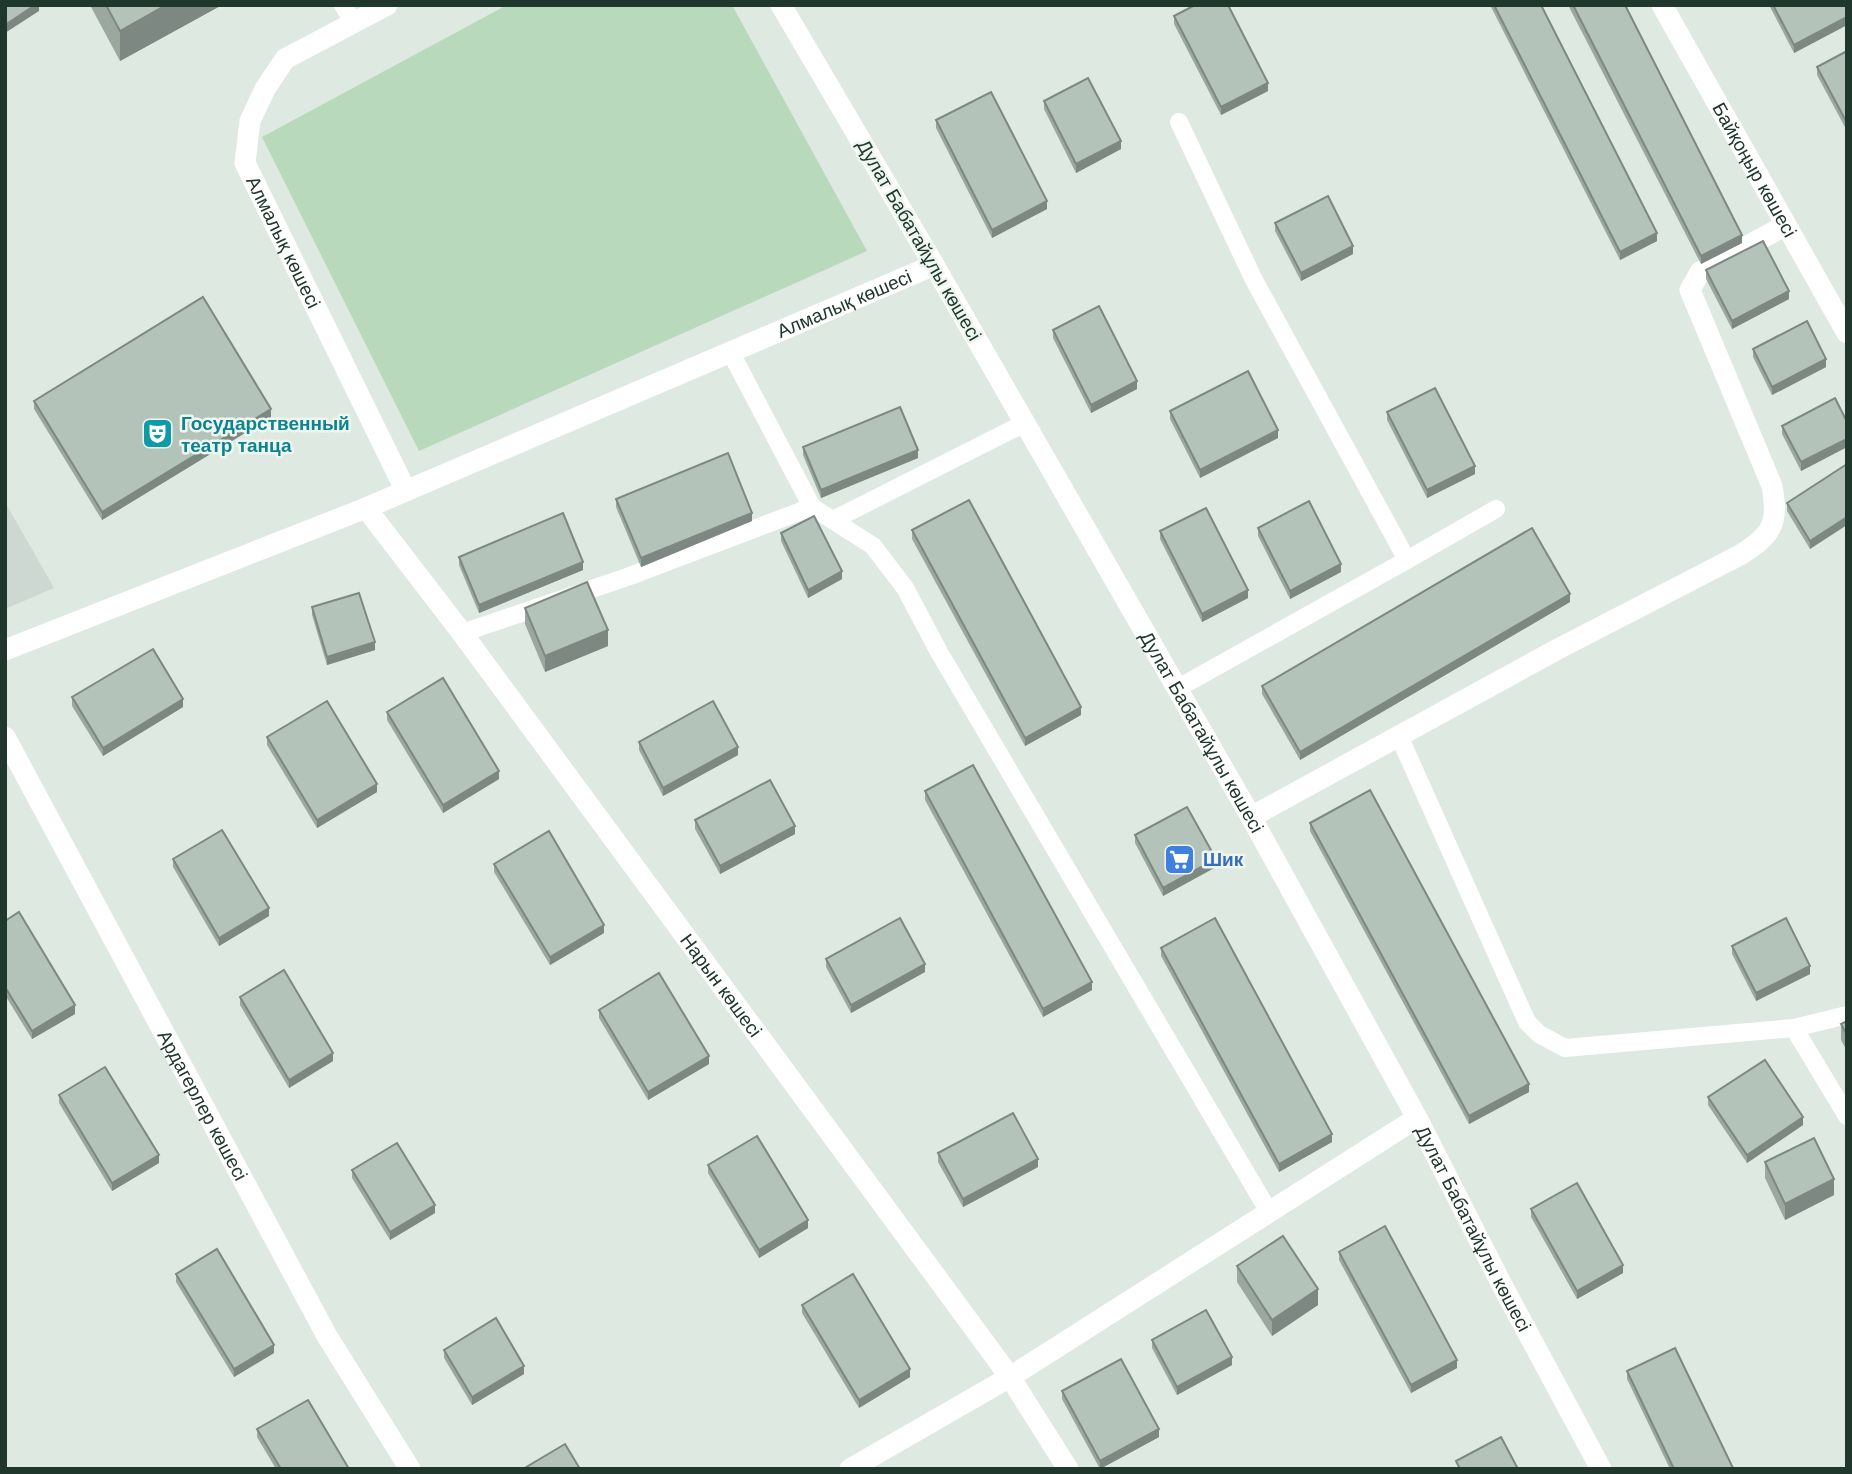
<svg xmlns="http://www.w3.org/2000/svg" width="1852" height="1474" viewBox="0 0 1852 1474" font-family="Arial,sans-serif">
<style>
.built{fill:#ccd8d1}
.park{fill:#b8d9bb}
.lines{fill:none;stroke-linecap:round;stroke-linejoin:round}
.service{stroke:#fff;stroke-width:18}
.minor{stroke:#fff;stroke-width:21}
.tertiary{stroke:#fff;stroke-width:21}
.wall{fill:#9ba8a0}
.shaded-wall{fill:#7e8882}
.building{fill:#b4c3ba;stroke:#7e8882;stroke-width:2}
.labels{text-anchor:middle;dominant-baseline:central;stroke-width:5;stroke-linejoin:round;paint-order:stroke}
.street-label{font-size:19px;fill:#20372d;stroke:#eef6f0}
.culture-label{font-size:19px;font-weight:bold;fill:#0d838f;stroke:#eef6f0;text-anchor:start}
.shop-label{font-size:19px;font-weight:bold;fill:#366cbe;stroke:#eef6f0;text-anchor:start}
</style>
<rect width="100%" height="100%" fill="#dee9e2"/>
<path class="built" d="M5,502L54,588L5,609Z"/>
<path class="park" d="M507,5H732L867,251L419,451L262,137Z"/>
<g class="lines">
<g class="service">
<path d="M343,5L354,24"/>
<path d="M731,353L812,507L873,546L905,588L939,652L1269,1212"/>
<path d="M835,519L1025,423"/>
<path d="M1407,560L1496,509"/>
<path d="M462,633L630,576L812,507"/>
<path d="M1178,688L1407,560L1254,280L1179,122"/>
<path d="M1399,736L1527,1022L1539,1034L1565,1048L1794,1028L1847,1015"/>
<path d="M1794,1028L1847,1116"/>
</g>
<g class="minor">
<path id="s1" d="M387,5L285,59L265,89L250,121L245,163L405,489"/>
<path d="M781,5L934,265"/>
<path id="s2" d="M1662,5L1847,333"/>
<path id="s3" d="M366,508L462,633L1010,1377L1068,1469"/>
<path id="s4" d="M5,737L327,1336L410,1469"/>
<path d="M1251,817L1556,650L1740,555C1772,535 1779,524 1772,486L1690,290L1700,272L1786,225"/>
<path d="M850,1469L1010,1377L1417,1118"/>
</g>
<path class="tertiary" id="s5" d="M5,650L366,508L934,265L1251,817L1417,1118L1502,1285L1601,1469"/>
</g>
<g class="wall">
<path d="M90,5H222L120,61Z"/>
<path d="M1490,5H1541L1657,241L1620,260Z"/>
<path d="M1568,5H1625L1742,243L1701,264Z"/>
<path d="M1769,5H1847V25L1794,53Z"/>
<path d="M1174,16L1268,91L1221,115L1174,24Z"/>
<path d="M1847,51V131L1817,75V67Z"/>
<path d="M1044,101L1121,149L1076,173L1044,109Z"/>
<path d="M936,120L1047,209L992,238L936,128Z"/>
<path d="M1275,223L1353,254L1301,281L1275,231Z"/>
<path d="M1706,270L1789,299L1732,329L1706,279Z"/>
<path d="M1053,330L1137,389L1091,413L1053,338Z"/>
<path d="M1753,349L1826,367L1772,395L1753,357Z"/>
<path d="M34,401L271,417L102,520L34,409Z"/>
<path d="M1170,411L1278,438L1200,478L1170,419Z"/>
<path d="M1387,412L1475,474L1427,498L1387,420Z"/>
<path d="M1847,422V447L1801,471L1782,434V426Z"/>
<path d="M803,447L918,458L821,498L803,455Z"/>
<path d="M1847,464L1810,549L1787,511V503Z"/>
<path d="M616,499L752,521L641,567L616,507Z"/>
<path d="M1258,528L1341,572L1290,599L1258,536Z"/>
<path d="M912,530L1081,715L1025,746L912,539Z"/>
<path d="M1160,531L1248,598L1202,622L1160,539Z"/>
<path d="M781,533L842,579L808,598L781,541Z"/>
<path d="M459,557L583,570L479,613L459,565Z"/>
<path d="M1570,602L1300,760L1262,694V686Z"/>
<path d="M312,607L375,650L327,665L312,615Z"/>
<path d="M525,608L608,646L545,672L525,624Z"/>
<path d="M72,697L183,707L103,756L72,706Z"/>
<path d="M387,712L499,779L443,813L387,720Z"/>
<path d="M267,737L377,792L317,828L267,745Z"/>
<path d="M639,742L738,755L663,796L639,750Z"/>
<path d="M925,791L1092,990L1043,1017L925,800Z"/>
<path d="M695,820L795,834L720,874L695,829Z"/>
<path d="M1310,823L1529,1092L1469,1124L1310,831Z"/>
<path d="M1135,835L1216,867L1163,896L1135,843Z"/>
<path d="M173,859L269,916L219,946L173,867Z"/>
<path d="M494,864L604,933L550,965L494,872Z"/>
<path d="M5,921L75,1014L32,1039L5,995Z"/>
<path d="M1732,946L1810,974L1756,1001L1732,954Z"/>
<path d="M1161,948L1332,1142L1279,1172L1161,956Z"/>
<path d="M826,959L925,972L851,1013L826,967Z"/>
<path d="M240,997L333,1061L289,1088L240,1005Z"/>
<path d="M599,1010L709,1064L648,1100L599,1018Z"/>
<path d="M1847,1021V1051L1841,1040V1024Z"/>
<path d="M59,1095L159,1163L112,1191L59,1103Z"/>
<path d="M1708,1097L1803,1125L1747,1163L1708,1105Z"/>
<path d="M938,1153L1038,1167L963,1207L938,1162Z"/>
<path d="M1765,1162L1834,1195L1785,1220L1765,1178Z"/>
<path d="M708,1165L808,1228L759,1258L708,1173Z"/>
<path d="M352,1170L435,1213L390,1240L352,1178Z"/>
<path d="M1531,1209L1623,1273L1577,1299L1531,1217Z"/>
<path d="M1339,1252L1457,1368L1411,1393L1339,1260Z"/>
<path d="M1237,1266L1318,1305L1272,1336L1237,1282Z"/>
<path d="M176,1274L274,1353L234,1377L176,1282Z"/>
<path d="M802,1305L910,1377L859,1408L802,1313Z"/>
<path d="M1152,1340L1232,1365L1177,1395L1152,1348Z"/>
<path d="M444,1350L524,1374L472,1405L444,1358Z"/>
<path d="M1627,1371L1733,1468L1670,1469L1627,1379Z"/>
<path d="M1062,1391L1159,1437L1100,1469L1062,1399Z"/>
<path d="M257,1429L349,1469H276L257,1437Z"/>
</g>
<g class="shaded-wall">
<path d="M35,5H39V11L5,33V25Z"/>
<path d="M166,5H222L120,61V31Z"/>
<path d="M1847,17V25L1794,53V45Z"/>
<path d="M1268,83V91L1221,115V107Z"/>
<path d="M1121,141V149L1076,173V164Z"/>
<path d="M1047,201V209L992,238V230Z"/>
<path d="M1657,233V241L1620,260V252Z"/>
<path d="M1742,235V243L1701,264V256Z"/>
<path d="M1353,246V254L1301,281V273Z"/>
<path d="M1789,291V299L1732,329V321Z"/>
<path d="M1826,359V367L1772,395V387Z"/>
<path d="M1137,381V389L1091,413V405Z"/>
<path d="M271,409V417L102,520V512Z"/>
<path d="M1278,430V438L1200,478V470Z"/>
<path d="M1847,439V447L1801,471V462Z"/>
<path d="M918,450V458L821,498V490Z"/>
<path d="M1475,466V474L1427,498V490Z"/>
<path d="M752,513V521L641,567V558Z"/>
<path d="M1847,517V525L1810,549V541Z"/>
<path d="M583,562V570L479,613V605Z"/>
<path d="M1341,564V572L1290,599V591Z"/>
<path d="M842,571V579L808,598V590Z"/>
<path d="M1248,590V598L1202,622V614Z"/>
<path d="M1570,594V602L1300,760V752Z"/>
<path d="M608,630V646L545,672V656Z"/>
<path d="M375,642V650L327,665V657Z"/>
<path d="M183,699V707L103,756V748Z"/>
<path d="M1081,707V715L1025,746V738Z"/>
<path d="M738,747V755L663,796V788Z"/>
<path d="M499,771V779L443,813V805Z"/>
<path d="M377,784V792L317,828V820Z"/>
<path d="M795,826V834L720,874V866Z"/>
<path d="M1216,859V867L1163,896V888Z"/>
<path d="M269,908V916L219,946V938Z"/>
<path d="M604,925V933L550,965V957Z"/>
<path d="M925,964V972L851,1013V1005Z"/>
<path d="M1810,966V974L1756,1001V993Z"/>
<path d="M1092,982V990L1043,1017V1009Z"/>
<path d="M75,1005V1014L32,1039V1031Z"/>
<path d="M333,1053V1061L289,1088V1080Z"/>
<path d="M709,1056V1064L648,1100V1092Z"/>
<path d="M1529,1084V1092L1469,1124V1116Z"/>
<path d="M1803,1117V1125L1747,1163V1155Z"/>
<path d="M1332,1134V1142L1279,1172V1164Z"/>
<path d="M159,1155V1163L112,1191V1183Z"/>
<path d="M1038,1159V1167L963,1207V1199Z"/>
<path d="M1834,1179V1195L1785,1220V1204Z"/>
<path d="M435,1205V1213L390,1240V1232Z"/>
<path d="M808,1220V1228L759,1258V1250Z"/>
<path d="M1623,1265V1273L1577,1299V1291Z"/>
<path d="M1318,1289V1305L1272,1336V1320Z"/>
<path d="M274,1345V1353L234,1377V1369Z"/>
<path d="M1232,1357V1365L1177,1395V1387Z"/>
<path d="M1457,1360V1368L1411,1393V1385Z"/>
<path d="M524,1366V1374L472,1405V1397Z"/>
<path d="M910,1369V1377L859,1408V1400Z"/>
<path d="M1159,1429V1437L1100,1469V1461Z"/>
</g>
<g class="building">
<path d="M5,5H35L5,25Z"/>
<path d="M106,5H166L120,31Z"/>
<path d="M1195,5H1228L1268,83L1221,107L1174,16Z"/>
<path d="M1494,5H1541L1657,233L1620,252Z"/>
<path d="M1573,5H1625L1742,235L1701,256Z"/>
<path d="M1773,5H1847V17L1794,45Z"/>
<path d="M1847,51V123L1817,67Z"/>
<path d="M1088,78L1121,141L1076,164L1044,101Z"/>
<path d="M991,92L1047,201L992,230L936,120Z"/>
<path d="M1328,196L1353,246L1301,273L1275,223Z"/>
<path d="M1763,241L1789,291L1732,321L1706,270Z"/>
<path d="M203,297L271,409L102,512L34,401Z"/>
<path d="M1099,306L1137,381L1091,405L1053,330Z"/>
<path d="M1807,321L1826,359L1772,387L1753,349Z"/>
<path d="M1248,371L1278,430L1200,470L1170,411Z"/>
<path d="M1435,388L1475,466L1427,490L1387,412Z"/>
<path d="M1835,398L1847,422V439L1801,462L1782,426Z"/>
<path d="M900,407L918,450L821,490L803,447Z"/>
<path d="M728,453L752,513L641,558L616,499Z"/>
<path d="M1847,464V517L1810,541L1787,503Z"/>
<path d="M969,500L1081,707L1025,738L912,530Z"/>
<path d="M1309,501L1341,564L1290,591L1258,528Z"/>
<path d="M1206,508L1248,590L1202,614L1160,531Z"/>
<path d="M563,513L583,562L479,605L459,557Z"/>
<path d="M814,516L842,571L808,590L781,533Z"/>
<path d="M1532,528L1570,594L1300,752L1262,686Z"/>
<path d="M587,582L608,630L545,656L525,608Z"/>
<path d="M359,593L375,642L327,657L312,607Z"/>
<path d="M153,649L183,699L103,748L72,697Z"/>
<path d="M443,678L499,771L443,805L387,712Z"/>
<path d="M327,701L377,784L317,820L267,737Z"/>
<path d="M713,701L738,747L663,788L639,742Z"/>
<path d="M973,765L1092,982L1043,1009L925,791Z"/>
<path d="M770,780L795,826L720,866L695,820Z"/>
<path d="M1370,790L1529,1084L1469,1116L1310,823Z"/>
<path d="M1187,807L1216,859L1163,888L1135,835Z"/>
<path d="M222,830L269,908L219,938L173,859Z"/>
<path d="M549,831L604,925L550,957L494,864Z"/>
<path d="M19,912L75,1005L32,1031L5,987V921Z"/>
<path d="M900,918L925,964L851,1005L826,959Z"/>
<path d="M1215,918L1332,1134L1279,1164L1161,948Z"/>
<path d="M1786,918L1810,966L1756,993L1732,946Z"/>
<path d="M284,970L333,1053L289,1080L240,997Z"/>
<path d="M659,973L709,1056L648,1092L599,1010Z"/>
<path d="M1847,1021V1035L1841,1024Z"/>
<path d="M1765,1060L1803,1117L1747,1155L1708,1097Z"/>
<path d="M105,1067L159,1155L112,1183L59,1095Z"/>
<path d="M1013,1113L1038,1159L963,1199L938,1153Z"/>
<path d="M757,1136L808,1220L759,1250L708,1165Z"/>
<path d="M1814,1138L1834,1179L1785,1204L1765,1162Z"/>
<path d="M397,1143L435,1205L390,1232L352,1170Z"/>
<path d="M1577,1183L1623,1265L1577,1291L1531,1209Z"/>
<path d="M1385,1226L1457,1360L1411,1385L1339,1252Z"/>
<path d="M1283,1236L1318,1289L1272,1320L1237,1266Z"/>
<path d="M217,1249L274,1345L234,1369L176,1274Z"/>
<path d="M853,1274L910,1369L859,1400L802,1305Z"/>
<path d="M1206,1310L1232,1357L1177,1387L1152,1340Z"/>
<path d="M496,1318L524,1366L472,1397L444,1350Z"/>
<path d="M1675,1348L1733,1468L1732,1469H1674L1627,1371Z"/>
<path d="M1121,1359L1159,1429L1100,1461L1062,1391Z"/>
<path d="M308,1400L349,1469H281L257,1429Z"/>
<path d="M1501,1437L1518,1469H1460L1456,1461Z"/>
<path d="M565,1444L580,1469H523Z"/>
</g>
<defs>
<symbol id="theatre-square" viewBox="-11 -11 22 22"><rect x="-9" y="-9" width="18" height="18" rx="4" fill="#0f9aa8" stroke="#eef6f0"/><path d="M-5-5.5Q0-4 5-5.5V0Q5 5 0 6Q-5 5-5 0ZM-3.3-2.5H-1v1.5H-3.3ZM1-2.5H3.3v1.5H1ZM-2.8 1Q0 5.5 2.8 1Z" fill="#fff"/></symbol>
<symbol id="supermarket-square" viewBox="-11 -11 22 22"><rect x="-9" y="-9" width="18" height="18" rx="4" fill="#3f7fe0" stroke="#eef6f0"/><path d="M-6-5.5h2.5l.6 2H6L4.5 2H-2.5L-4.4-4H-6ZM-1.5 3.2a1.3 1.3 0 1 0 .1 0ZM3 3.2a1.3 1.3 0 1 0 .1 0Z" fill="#fff"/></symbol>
</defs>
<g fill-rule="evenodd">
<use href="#theatre-square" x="140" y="416" width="35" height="35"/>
<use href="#supermarket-square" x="1162" y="842" width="35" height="35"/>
</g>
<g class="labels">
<g class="street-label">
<text stroke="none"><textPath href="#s2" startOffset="189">Байқоңыр көшесі</textPath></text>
<text transform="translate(919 240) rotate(60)">Дулат Бабатайұлы көшесі</text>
<text stroke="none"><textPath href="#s1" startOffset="317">Алмалық көшесі</textPath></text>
<text stroke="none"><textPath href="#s5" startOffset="908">Алмалық көшесі</textPath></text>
<text stroke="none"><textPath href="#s5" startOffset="1544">Дулат Бабатайұлы көшесі</textPath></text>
<text stroke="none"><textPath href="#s3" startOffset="595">Нарын көшесі</textPath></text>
<text stroke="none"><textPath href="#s4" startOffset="418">Ардагерлер көшесі</textPath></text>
<text stroke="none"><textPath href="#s5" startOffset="2110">Дулат Бабатайұлы көшесі</textPath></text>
</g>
<g class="culture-label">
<text x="181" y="423">Государственный<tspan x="181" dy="22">театр танца</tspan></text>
</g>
<g class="shop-label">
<text x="1203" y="859">Шик</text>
</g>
</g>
<rect width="1852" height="1474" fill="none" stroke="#20372d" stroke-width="14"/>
</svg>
